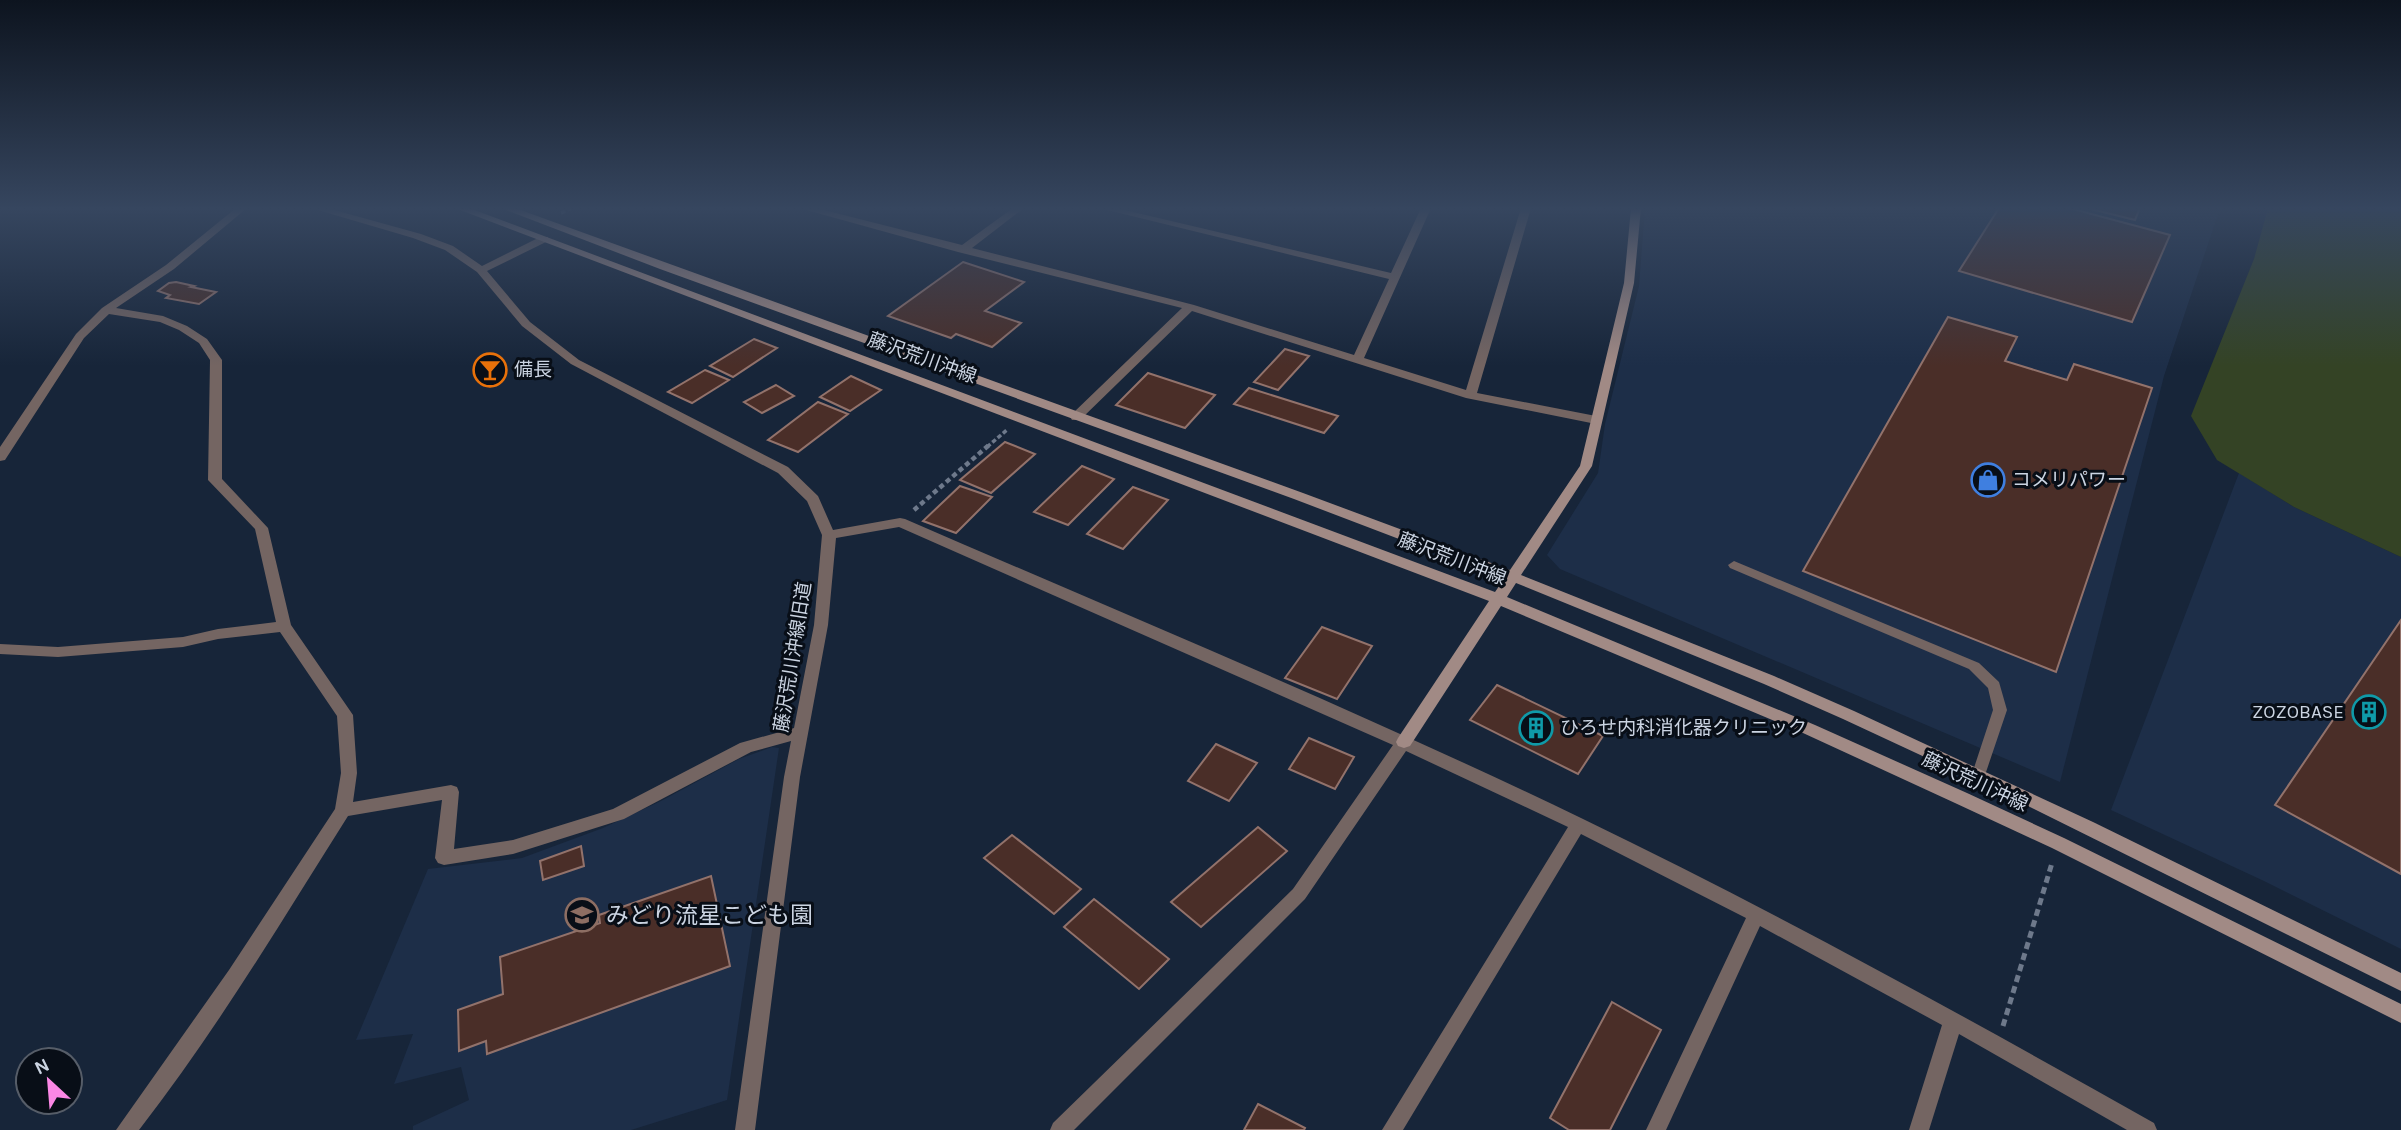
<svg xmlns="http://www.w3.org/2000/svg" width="2401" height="1130" viewBox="0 0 2401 1130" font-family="Karla,'Noto Sans JP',sans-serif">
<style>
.built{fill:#1d2e48}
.green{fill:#344325}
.building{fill:#4a2e28;stroke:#92726b;stroke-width:2}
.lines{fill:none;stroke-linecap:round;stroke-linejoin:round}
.path-far2{stroke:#6e798b;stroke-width:3.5;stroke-dasharray:4.5 2.5;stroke-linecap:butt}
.path-far1{stroke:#6e798b;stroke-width:4.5;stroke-dasharray:5 3.5;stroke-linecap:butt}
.path{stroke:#6e798b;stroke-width:5;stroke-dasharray:7 4.5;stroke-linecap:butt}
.lane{fill:#746562;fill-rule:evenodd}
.street{fill:#746562;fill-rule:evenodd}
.secondary{fill:#a18a85;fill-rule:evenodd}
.labels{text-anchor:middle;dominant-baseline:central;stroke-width:6;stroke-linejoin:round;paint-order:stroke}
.street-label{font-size:19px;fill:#cbd4e2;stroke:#080e17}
.poi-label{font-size:19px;fill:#cbd4e2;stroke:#080e17;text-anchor:start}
.near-poi-label{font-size:23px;fill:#cbd4e2;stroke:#080e17;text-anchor:start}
</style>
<rect width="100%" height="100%" fill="#172539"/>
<g class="built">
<path d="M1645,208H2220L2164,376L2060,782L1560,569L1547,555L1598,473L1605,424L1639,286Z"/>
<path d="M2239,473L2294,507L2401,557V949L2264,881L2111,810Z"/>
<path d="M772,747L779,748L727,1100L631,1130H413V1126L469,1100L461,1067L394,1084L413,1034L356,1040L428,869L522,858L603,828L661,801L739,759Z"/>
</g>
<path class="green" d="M2268,208H2401V557L2294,507L2217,460L2191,416L2254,259Z"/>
<g class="building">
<path d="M1999,208H2069L2170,235L2132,322L1959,271Z"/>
<path d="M2087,208H2140L2135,220Z"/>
<path d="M963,262L1024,282L985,311L1021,323L992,347L956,334L951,338L888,316Z"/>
<path d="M176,282L194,286L191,287L216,292L199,304L166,298L170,295L158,291L169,283Z"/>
<path d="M1948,317L2017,337L2005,361L2067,380L2074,364L2152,388L2056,672L1803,571Z"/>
<path d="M754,339L777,348L733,377L710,366Z"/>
<path d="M1285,349L1309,356L1278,390L1254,382Z"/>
<path d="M705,370L729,380L692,403L668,392Z"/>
<path d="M1148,373L1215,395L1185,428L1116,405Z"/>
<path d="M851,376L881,390L850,411L820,397Z"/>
<path d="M776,385L794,396L762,413L744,402Z"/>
<path d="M1249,388L1338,416L1324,433L1234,404Z"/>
<path d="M818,402L848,414L798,452L768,440Z"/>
<path d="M1005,442L1035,454L991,493L960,480Z"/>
<path d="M1082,466L1114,479L1068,525L1034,512Z"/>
<path d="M960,486L992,497L956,533L923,521Z"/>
<path d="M1133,487L1168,500L1123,549L1087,534Z"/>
<path d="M2401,620V874L2275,805Z"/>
<path d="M1322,627L1372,646L1337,699L1285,678Z"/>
<path d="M1497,685L1603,736L1578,774L1470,720Z"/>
<path d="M1309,738L1354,757L1335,789L1289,769Z"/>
<path d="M1216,744L1257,763L1229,801L1188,781Z"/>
<path d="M1258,827L1287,851L1201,927L1171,902Z"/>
<path d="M1012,835L1081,889L1054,914L984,858Z"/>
<path d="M581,846L584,866L543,880L540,861Z"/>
<path d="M711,876L730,966L487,1054L486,1041L459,1051L458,1010L503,994L500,957L600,923L599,915Z"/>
<path d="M1094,899L1169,959L1139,989L1064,927Z"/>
<path d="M1612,1002L1661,1030L1610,1130H1569L1550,1118Z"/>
<path d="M1258,1104L1305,1128L1304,1130H1244Z"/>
</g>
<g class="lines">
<g class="path-far2">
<path d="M561,213L572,208"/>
<path d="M987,447L1008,429"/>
</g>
<path class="path-far1" d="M914,510L989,445"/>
<path class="path" d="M2003,1026L2052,863"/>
<path class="lane" d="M1734,561L1979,663L1999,682L2007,710L1983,781L1978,783L1973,781L1971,777L1993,710L1988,688L1969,669L1730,568L1728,565Z"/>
<g class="street">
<path d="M236,208H247L174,269L116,308L163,316L187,326L207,339L222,360V479L268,528L291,625L353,715L357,773L353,802L451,785L457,787L459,792L454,849L513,840L613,809L740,743L794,728L814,625L822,535L807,501L778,473L571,364L522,326L477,272L445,250L413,238L311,208H327L421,234L453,246L482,266L540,237H548V241L487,271L530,322L579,360L788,467L818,496L833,530L900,518L905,519C1131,617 1359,711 1581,818C1776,912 1966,1017 2154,1123L2157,1130H2127L1959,1034L1929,1130H1909L1942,1025L1760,926L1666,1130H1646L1746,918L1581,834L1403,1130H1382L1568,827L1406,751L1305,899L1074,1130H1050L1053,1123L1293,889L1393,745L899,527L836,538L828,625L800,777L755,1130H735L784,777L791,741L751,752L624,819L513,854L444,865L438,863L435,858L442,800L348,816C281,922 216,1031 139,1130H116L229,970L335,809L341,773L337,716L280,632L218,639L183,647L58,657L0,654V644L58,647L183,637L218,629L276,622L255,529L208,480L210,360L199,343L179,330L160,322L109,314L84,338L5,460L0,461V447L76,334L102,308L166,265Z"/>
<path d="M799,208H816L962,245L1013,208H1024L972,248L1194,305L1354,355L1389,279L1099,208H1116L1391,273L1421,208H1431L1364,358L1466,390L1521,208H1531L1477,393L1596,416L1602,420L1596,424L1466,398L1192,311L1080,420H1072L1070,417L1072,414L1182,308L958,252Z"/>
</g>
<path class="secondary" d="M455,208H469L1495,592L1504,579L1294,499L660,269L501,208H515L1303,493L1510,570L1580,466L1624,283L1631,208H1641L1634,283L1592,466L1521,575L1774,676L1854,711L2093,822L2401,973V991L2002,793L1843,719L1764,684L1516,583L1507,597L1815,725L1967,793L2064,838L2401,1004V1023L2052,848L1955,803L1803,733L1501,606L1410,746L1404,748L1398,746L1396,742L1398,738L1489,601Z"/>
</g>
<linearGradient id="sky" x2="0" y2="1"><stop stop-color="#0d141f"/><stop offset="0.57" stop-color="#36465f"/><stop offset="1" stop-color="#36465f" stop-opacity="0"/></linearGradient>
<rect width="2401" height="366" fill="url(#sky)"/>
<defs>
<symbol id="bar-ring" viewBox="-11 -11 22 22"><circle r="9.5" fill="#080e17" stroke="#e8710a" stroke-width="1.5"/><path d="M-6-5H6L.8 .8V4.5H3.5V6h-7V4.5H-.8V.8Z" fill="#e8710a"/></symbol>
<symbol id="shop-ring" viewBox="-11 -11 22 22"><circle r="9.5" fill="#080e17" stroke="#3f7fe0" stroke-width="1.5"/><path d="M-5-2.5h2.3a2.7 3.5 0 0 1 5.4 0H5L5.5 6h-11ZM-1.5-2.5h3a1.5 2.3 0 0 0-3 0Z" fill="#3f7fe0"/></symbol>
<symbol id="building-ring" viewBox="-11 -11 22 22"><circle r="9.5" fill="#080e17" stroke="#0f9aa8" stroke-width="1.5"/><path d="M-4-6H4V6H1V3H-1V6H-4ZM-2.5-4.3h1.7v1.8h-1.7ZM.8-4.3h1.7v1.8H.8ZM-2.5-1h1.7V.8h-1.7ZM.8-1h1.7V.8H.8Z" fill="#0f9aa8"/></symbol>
<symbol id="school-ring" viewBox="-11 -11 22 22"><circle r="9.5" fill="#080e17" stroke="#8d6e63" stroke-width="1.5"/><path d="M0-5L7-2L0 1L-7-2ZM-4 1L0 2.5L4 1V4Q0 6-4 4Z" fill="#8d6e63"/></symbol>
</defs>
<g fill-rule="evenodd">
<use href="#bar-ring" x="471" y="351" width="38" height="38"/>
<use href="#shop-ring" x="1969" y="461" width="38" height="38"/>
<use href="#building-ring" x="2350" y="693" width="38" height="38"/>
<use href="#building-ring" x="1517" y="709" width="38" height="38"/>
<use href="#school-ring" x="563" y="896" width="38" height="38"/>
</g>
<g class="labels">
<g class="street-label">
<text transform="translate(922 358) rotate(20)">藤沢荒川沖線</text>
<text transform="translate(1452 559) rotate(21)">藤沢荒川沖線</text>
<text transform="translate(793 657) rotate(-81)">藤沢荒川沖線旧道</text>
<text transform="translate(1975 782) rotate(25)">藤沢荒川沖線</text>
</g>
<g class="poi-label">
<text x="514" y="370">備長</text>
<text x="2012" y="480">コメリパワー</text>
<text x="2344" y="712" text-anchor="end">ZOZOBASE</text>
<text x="1560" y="728">ひろせ内科消化器クリニック</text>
</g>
<g class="near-poi-label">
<text x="606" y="915">みどり流星こども園</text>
</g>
</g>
<g transform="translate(49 1081) rotate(334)"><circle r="33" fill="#080e17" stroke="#565d68" stroke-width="2"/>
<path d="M0-5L12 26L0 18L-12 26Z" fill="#fb87e5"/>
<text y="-10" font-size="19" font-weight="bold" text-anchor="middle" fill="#cbd4e2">N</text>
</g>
</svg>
